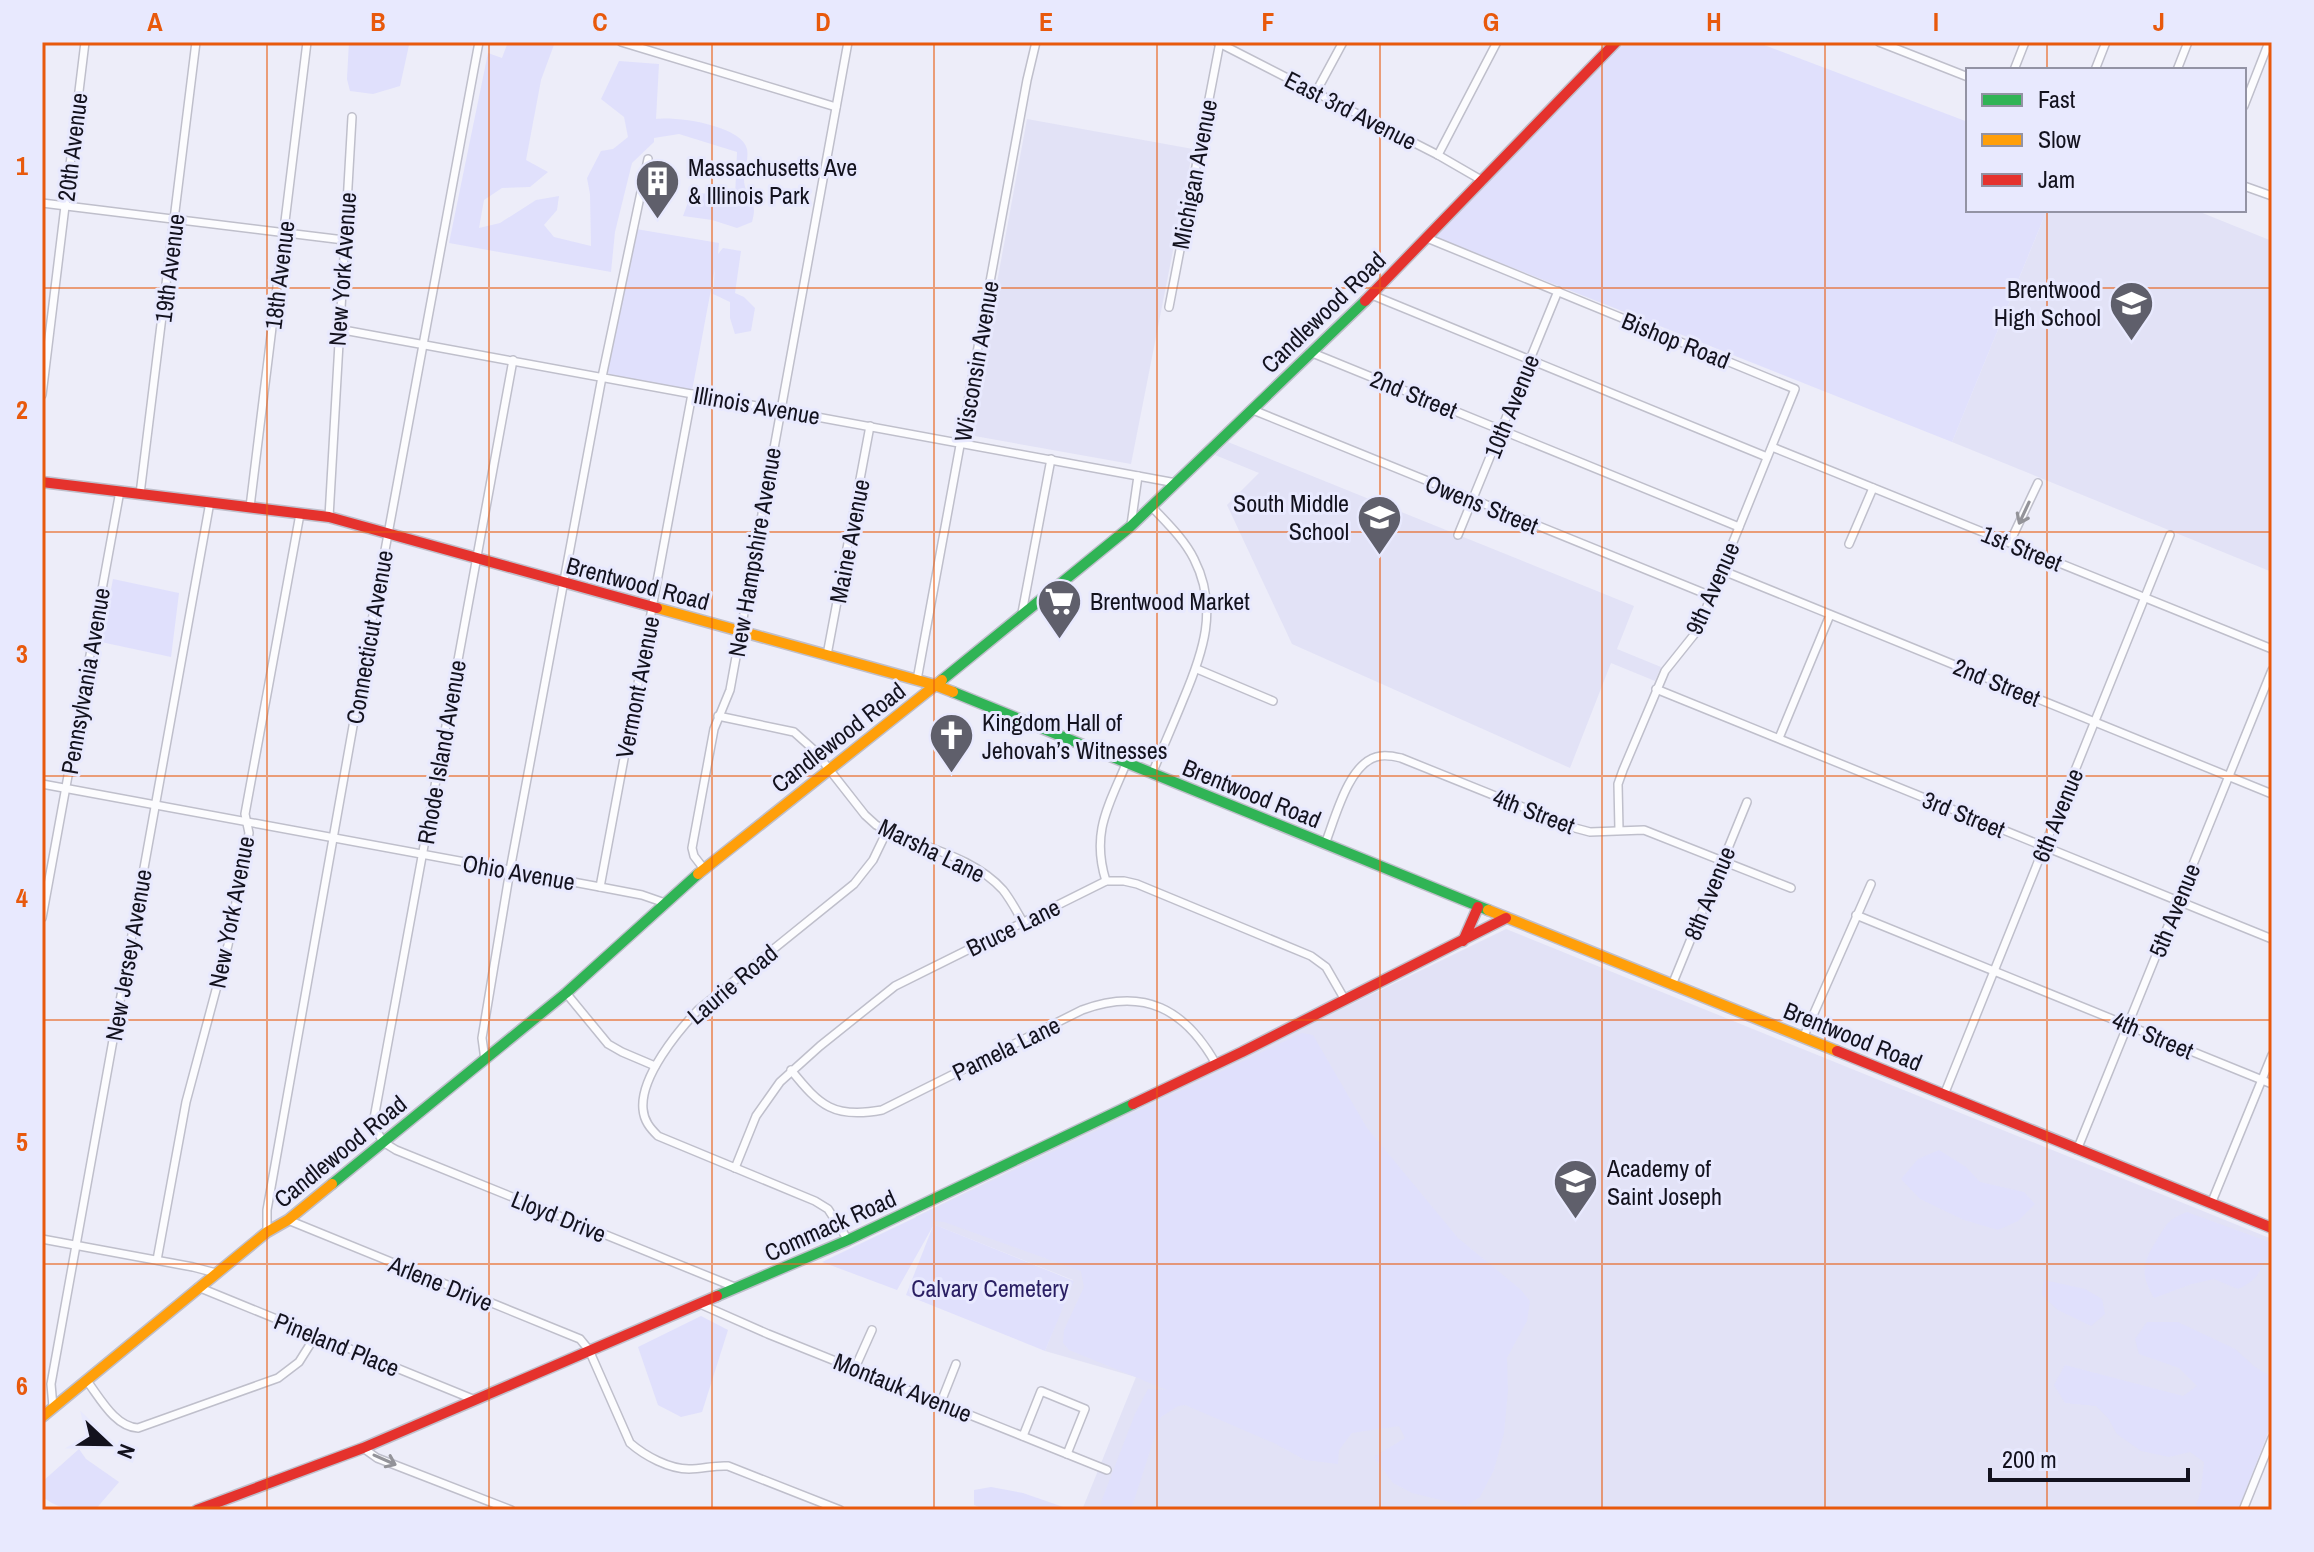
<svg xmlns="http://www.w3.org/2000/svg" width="2314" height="1552" viewBox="0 0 2314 1552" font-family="'Archivo Narrow',sans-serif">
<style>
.built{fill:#e2e2f6}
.green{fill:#e0e0fc}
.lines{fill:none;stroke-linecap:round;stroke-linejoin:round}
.street-casing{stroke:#bfbfcb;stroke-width:10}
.fast-casing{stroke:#bfbfcb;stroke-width:13}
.slow-casing{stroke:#bfbfcb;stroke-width:13}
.jam-casing{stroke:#bfbfcb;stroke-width:13}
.street{stroke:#fcfcfe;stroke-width:7}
.fast{stroke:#30b455;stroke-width:10}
.slow{stroke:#ff9f0a;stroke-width:10}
.jam{stroke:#e5322d;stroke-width:10}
.oneway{stroke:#939399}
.grid{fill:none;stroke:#e8590c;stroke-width:2;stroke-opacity:0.55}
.labels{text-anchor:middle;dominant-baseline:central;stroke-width:6;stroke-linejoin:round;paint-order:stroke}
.street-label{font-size:24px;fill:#13121e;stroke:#e8e9fe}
.poi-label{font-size:24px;fill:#13121e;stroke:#e8e9fe;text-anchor:start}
.park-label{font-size:24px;fill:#2a1f63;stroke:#e8e9fe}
.neatline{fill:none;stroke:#e8590c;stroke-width:3}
.grid-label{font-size:26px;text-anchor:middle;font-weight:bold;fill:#e8590c}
</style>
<rect width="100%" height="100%" fill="#ededf9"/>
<g class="built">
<path d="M1027,119L1193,149L1131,464L969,435Z"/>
<path d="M2047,210H2195L2272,241V572L1952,442Z"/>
<path d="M1228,442L1634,606L1617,649L1661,667L1655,681L1611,663L1570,768L1292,644L1227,505L1259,473L1215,455Z"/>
<path d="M1506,929L2272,1239V1415L2234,1510H1082L1136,1377L1045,1351L1073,1280L915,1217Z"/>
</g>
<g class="green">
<path d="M349,42H402L409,45L400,86L373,94L350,91L347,79Z"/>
<path d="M508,42H555L541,80L526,160L548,172L530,187L502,188L484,200L479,228L500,223L536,200L559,196L557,210L544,225L554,237L591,246L590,194L587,178L601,151L613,149L628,137L624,117L601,99L619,61L659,64L656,119C675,116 742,125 747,149C749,159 744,170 744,180C745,199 759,198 752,222L737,228L712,220L683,216L691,194L714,193L735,197L737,152L679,134L654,138V142L632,163L615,232L611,272L449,243L488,53L502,58Z"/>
<path d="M1625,42H1756L1968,122V210H2047L1952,442L1435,237Z"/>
<path d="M636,229L719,243L718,254L723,248L741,251L735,293L744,297L755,308L751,331L735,334L730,318V302L713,294L715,268L692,391L612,376L605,370Z"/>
<path d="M113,579L179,593L171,657L101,642Z"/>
<path d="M1302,1033L1313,1035L1367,1128L1458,1238L1520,1289L1530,1301L1527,1321L1507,1358L1508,1391L1504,1433L1494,1470L1480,1497L1466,1506L1412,1493L1393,1483L1374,1457L1405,1438L1399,1426L1352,1433L1339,1450L1338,1464L1305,1460L1274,1443L1185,1405L1178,1406L1161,1417L1131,1510H1098L1135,1414L1148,1389L1167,1390L1069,1350L1063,1343L1064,1330L1084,1287L1081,1271L944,1222L935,1221L933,1224L1074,1281L1045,1351L906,1295L933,1226L897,1290L822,1262Z"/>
<path d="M1939,1150L1966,1167L1980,1182L2024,1192L2035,1204L2018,1221L1998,1230L1964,1220L1920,1199L1901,1179L1918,1159Z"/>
<path d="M2187,1212L2272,1243V1253C2255,1271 2264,1277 2238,1289L2214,1279L2192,1284L2154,1298C2139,1272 2143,1262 2158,1238C2168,1222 2169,1219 2187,1212Z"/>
<path d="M2044,1280L2085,1289L2102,1299L2105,1314L2091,1326L2058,1310L2042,1295Z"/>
<path d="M701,1316L728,1330L702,1412L681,1417L658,1405L638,1347Z"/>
<path d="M2147,1322H2178L2235,1349L2255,1367L2272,1377V1423L2238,1510H2195L2201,1490L2204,1462L2190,1452L2169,1457L2141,1451L2117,1434L2108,1418L2096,1406L2065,1403L2054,1385L2065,1365L2183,1396L2197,1386L2179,1368L2139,1354L2135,1339Z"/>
<path d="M79,1449L86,1459L119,1482L95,1510C77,1510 57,1510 42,1496V1482Z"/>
<path d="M991,1487L1023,1493L1072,1510H986L974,1505V1490Z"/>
</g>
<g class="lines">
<defs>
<g id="street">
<path d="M621,42L836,107"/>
<path d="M1217,42L1438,155L1483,181"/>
<path d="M1879,42L1968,77"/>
<path d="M2014,70L2025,42"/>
<path d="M2095,70L2106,42"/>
<path d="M2177,70L2188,42"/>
<path d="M1316,92L1343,42"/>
<path d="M2244,106L2269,42"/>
<path d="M1438,155L1497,42"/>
<path d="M2244,186L2272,196"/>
<path d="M42,203L344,240"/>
<path d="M1427,238L1795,389L1697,631L1665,671L1623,770L1618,784L1619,830"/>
<path d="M1372,295L1767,457"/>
<path d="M1169,307L1220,42"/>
<path d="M338,329L1176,483"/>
<path d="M1310,352L1739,527"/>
<path d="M513,360L373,1124L383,1142L396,1150L737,1288"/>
<path d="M42,395L85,42"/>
<path d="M1253,410L1711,596"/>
<path d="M1772,447L2272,649"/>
<path d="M140,494L196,42"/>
<path d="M250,507L307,42"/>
<path d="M1152,507C1167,523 1184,539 1194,559C1219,608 1203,653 1183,700C1173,725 1162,749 1152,774"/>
<path d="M329,517L352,117"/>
<path d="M1131,525L1138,476"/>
<path d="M1458,535L1558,291"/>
<path d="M2010,542L2038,483"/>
<path d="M1849,544L1873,488"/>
<path d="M1721,570L2272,794"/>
<path d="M1022,613L1051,459"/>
<path d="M827,655L870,426"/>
<path d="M1197,669L1273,701"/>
<path d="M917,680L1027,80L1036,42"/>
<path d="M1656,689L2272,939"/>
<path d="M718,716L794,732L814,750L865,815L876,825C917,847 971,854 1003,890C1011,900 1017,912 1023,922"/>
<path d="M1779,738L1830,615"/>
<path d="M42,784L600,887L642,895L665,903"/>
<path d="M1325,844C1335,819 1348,765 1376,757C1384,754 1393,756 1401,758L1575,828L1590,832L1644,830L1791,888"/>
<path d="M704,869L694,856L692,848L714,729L730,690L848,42"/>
<path d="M1106,881C1091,833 1108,807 1126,764"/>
<path d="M600,887L692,394"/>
<path d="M1856,915L2272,1084"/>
<path d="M42,918L120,491"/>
<path d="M1672,985L1747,802"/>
<path d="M566,993L608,1044L622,1052L655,1066"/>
<path d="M1803,1038L1871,884"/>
<path d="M485,1060L482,1038L510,870L602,377L648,159"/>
<path d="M791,1070C820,1106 834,1119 882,1110L1082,1010C1144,987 1185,1009 1216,1064"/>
<path d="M1944,1095L2170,535"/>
<path d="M2077,1150L2272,670"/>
<path d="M735,1168L756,1116L780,1082L820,1046L895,986L1106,881H1124L1137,884L1311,956L1326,967L1345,1000"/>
<path d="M2211,1204L2272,1055"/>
<path d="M288,1220L580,1339L589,1350L630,1443C645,1456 669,1469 689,1469C703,1469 714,1465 728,1466L840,1510"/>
<path d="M267,1232V1210L366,653L479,42"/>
<path d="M42,1239L193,1267L216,1273"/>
<path d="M848,1240L828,1209L815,1201L658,1136C650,1128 644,1121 643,1109C640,1077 678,1031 698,1010L854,884L873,860L887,831"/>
<path d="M157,1260L186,1102L228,945L249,833L245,814L300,514"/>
<path d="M198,1287L475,1400"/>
<path d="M700,1304L768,1334L1107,1470"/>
<path d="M855,1368L872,1330"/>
<path d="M87,1381C100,1398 115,1427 138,1428L278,1378L299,1362L316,1335"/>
<path d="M941,1402L956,1364"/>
<path d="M53,1407L51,1384L210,502"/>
<path d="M1023,1436L1041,1391L1085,1409L1067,1454"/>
<path d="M363,1448L377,1458L511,1510"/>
<path d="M2243,1510L2272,1438"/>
</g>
<g id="fast">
<path d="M942,680L1130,527L1365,301"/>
<path d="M953,692L1488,910"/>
<path d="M332,1184L566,993L698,874"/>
<path d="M717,1296L848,1240L1133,1104"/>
</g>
<g id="slow">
<path d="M657,608L935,685L953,692"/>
<path d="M698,874L942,680"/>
<path d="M1488,910L1837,1051"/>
<path d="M42,1417L267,1232L288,1220L332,1184"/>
</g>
<g id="jam">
<path d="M1365,301L1616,42"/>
<path d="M42,482L329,517L657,608"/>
<path d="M1463,941L1478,907"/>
<path d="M1837,1051L2272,1228"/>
<path d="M1133,1104L1242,1052L1506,918"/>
<path d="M197,1510L363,1448L717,1296"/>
</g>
</defs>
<use href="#street" class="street-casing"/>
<use href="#fast" class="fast-casing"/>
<use href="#slow" class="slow-casing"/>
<use href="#jam" class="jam-casing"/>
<use href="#street" class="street"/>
<use href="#fast" class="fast"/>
<use href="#slow" class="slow"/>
<use href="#jam" class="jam"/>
</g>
<defs><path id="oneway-shaft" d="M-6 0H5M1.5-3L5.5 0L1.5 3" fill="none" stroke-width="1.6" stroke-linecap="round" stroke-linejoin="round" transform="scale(2)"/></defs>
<g class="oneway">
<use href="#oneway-shaft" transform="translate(2024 513) rotate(115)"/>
<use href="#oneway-shaft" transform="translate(385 1460) rotate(24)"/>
</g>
<path class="grid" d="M267,42V1510M489,42V1510M712,42V1510M934,42V1510M1157,42V1510M1380,42V1510M1602,42V1510M1825,42V1510M2047,42V70M2047,210V1510M42,288H2272M42,532H2272M42,776H2272M42,1020H2272M42,1264H2272"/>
<defs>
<symbol id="building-pin" viewBox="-11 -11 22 30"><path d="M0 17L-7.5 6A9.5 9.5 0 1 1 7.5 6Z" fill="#5f5f6b" stroke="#e8e9fe"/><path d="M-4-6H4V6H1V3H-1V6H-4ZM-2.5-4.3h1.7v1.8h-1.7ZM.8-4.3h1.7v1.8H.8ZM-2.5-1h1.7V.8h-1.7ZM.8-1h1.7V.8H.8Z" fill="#fff"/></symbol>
<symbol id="school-pin" viewBox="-11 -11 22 30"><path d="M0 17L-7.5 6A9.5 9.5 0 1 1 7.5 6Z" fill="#5f5f6b" stroke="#e8e9fe"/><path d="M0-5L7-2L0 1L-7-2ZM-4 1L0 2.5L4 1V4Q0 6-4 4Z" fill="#fff"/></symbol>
<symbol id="supermarket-pin" viewBox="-11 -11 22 30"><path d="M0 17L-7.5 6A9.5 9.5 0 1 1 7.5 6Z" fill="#5f5f6b" stroke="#e8e9fe"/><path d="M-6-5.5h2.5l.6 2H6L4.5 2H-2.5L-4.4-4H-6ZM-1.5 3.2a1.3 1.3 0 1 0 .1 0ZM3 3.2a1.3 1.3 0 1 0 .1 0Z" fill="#fff"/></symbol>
<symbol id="church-pin" viewBox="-11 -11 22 30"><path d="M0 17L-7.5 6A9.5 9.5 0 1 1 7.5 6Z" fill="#5f5f6b" stroke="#e8e9fe"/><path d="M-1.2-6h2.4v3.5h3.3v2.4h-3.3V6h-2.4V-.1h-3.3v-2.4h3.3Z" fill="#fff"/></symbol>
</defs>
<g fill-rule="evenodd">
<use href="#building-pin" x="632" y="156" width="51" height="69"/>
<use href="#school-pin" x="2106" y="278" width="51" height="69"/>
<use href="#school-pin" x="1354" y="492" width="51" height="69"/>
<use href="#supermarket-pin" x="1034" y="576" width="51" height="69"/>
<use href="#church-pin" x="926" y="710" width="51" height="69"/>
<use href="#school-pin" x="1550" y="1156" width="51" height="69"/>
</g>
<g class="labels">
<g class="street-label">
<text transform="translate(1351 110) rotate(27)">East 3rd Avenue</text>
<text transform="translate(72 147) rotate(-83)">20th Avenue</text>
<text transform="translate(1194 174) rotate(-79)">Michigan Avenue</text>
<text transform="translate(169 268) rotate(-83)">19th Avenue</text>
<text transform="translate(342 269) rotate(-86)">New York Avenue</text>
<text transform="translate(279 275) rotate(-83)">18th Avenue</text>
<text transform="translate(1323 312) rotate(-44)">Candlewood Road</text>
<text transform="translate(1676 340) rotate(22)">Bishop Road</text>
<text transform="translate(976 361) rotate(-80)">Wisconsin Avenue</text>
<text transform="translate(1414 394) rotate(22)">2nd Street</text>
<text transform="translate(757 405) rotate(10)">Illinois Avenue</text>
<text transform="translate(1511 406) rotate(-68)">10th Avenue</text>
<text transform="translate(1482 504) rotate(22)">Owens Street</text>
<text transform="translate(849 541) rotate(-79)">Maine Avenue</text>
<text transform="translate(2022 548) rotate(22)">1st Street</text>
<text transform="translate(754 552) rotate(-80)">New Hampshire Avenue</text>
<text transform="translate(638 583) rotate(15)">Brentwood Road</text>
<text transform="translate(1712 588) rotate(-66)">9th Avenue</text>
<text transform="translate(369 637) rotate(-80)">Connecticut Avenue</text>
<text transform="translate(85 681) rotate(-80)">Pennsylvania Avenue</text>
<text transform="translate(1997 682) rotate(22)">2nd Street</text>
<text transform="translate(637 687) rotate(-79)">Vermont Avenue</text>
<text transform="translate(838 737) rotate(-38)">Candlewood Road</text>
<text transform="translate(441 752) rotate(-80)">Rhode Island Avenue</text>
<text transform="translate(1252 793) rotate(22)">Brentwood Road</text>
<text transform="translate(1534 811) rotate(21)">4th Street</text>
<text transform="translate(1964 814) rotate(22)">3rd Street</text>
<text transform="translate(2057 815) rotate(-68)">6th Avenue</text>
<text transform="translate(932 850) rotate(26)">Marsha Lane</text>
<text transform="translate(519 872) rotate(10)">Ohio Avenue</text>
<text transform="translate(1709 893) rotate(-68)">8th Avenue</text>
<text transform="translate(2174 910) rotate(-68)">5th Avenue</text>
<text transform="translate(231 912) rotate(-79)">New York Avenue</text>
<text transform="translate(1013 927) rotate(-26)">Bruce Lane</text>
<text transform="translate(128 955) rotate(-80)">New Jersey Avenue</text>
<text transform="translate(732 984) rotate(-40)">Laurie Road</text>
<text transform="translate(2153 1035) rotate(23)">4th Street</text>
<text transform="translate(1853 1036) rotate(22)">Brentwood Road</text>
<text transform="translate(1006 1048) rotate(-26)">Pamela Lane</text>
<text transform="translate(340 1151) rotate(-39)">Candlewood Road</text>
<text transform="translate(559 1216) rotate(22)">Lloyd Drive</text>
<text transform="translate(830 1225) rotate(-24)">Commack Road</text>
<text transform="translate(441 1283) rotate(22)">Arlene Drive</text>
<text transform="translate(337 1344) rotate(22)">Pineland Place</text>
<text transform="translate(903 1387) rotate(22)">Montauk Avenue</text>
</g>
<g class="poi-label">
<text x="688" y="167">Massachusetts Ave<tspan x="688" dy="28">&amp; Illinois Park</tspan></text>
<text x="2101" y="289" text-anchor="end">Brentwood<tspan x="2101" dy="28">High School</tspan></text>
<text x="1349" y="503" text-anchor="end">South Middle<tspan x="1349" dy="28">School</tspan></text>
<text x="1090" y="601">Brentwood Market</text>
<text x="982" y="722">Kingdom Hall of<tspan x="982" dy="28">Jehovah’s Witnesses</tspan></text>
<text x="1607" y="1168">Academy of<tspan x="1607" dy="28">Saint Joseph</tspan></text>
</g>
<g class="park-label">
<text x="990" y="1288">Calvary Cemetery</text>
</g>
</g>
<rect width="2314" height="1552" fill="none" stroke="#e8e9fe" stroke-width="88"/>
<rect x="1966" y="68" width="280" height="144" fill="#e8e9fe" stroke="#9393a4" stroke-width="2"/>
<rect x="1982" y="94" width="40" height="12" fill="#30b455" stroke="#9393a4" stroke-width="2"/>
<text x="2038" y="108" font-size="24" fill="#13121e">Fast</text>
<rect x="1982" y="134" width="40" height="12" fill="#ff9f0a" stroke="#9393a4" stroke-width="2"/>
<text x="2038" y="148" font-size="24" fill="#13121e">Slow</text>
<rect x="1982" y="174" width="40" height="12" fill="#e5322d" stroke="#9393a4" stroke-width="2"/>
<text x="2038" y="188" font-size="24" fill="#13121e">Jam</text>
<g transform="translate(108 1444) rotate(112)" stroke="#e8e9fe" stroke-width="6" paint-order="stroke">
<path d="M0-6L14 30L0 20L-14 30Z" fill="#13121e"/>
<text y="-12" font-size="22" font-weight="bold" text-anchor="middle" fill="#13121e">N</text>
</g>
<path d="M1990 1468v12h198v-12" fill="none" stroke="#13121e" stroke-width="4"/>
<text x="2002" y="1468" font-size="24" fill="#13121e" stroke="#e8e9fe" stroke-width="6" paint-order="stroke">200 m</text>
<rect x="44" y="44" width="2226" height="1464" class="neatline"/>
<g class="grid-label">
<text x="155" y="31">A</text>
<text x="378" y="31">B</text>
<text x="600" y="31">C</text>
<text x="823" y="31">D</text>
<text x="1046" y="31">E</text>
<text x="1268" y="31">F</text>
<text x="1491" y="31">G</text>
<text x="1714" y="31">H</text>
<text x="1936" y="31">I</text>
<text x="2159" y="31">J</text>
<text x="22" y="175">1</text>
<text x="22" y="419">2</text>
<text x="22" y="663">3</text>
<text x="22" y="907">4</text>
<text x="22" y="1151">5</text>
<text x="22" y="1395">6</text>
</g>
</svg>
